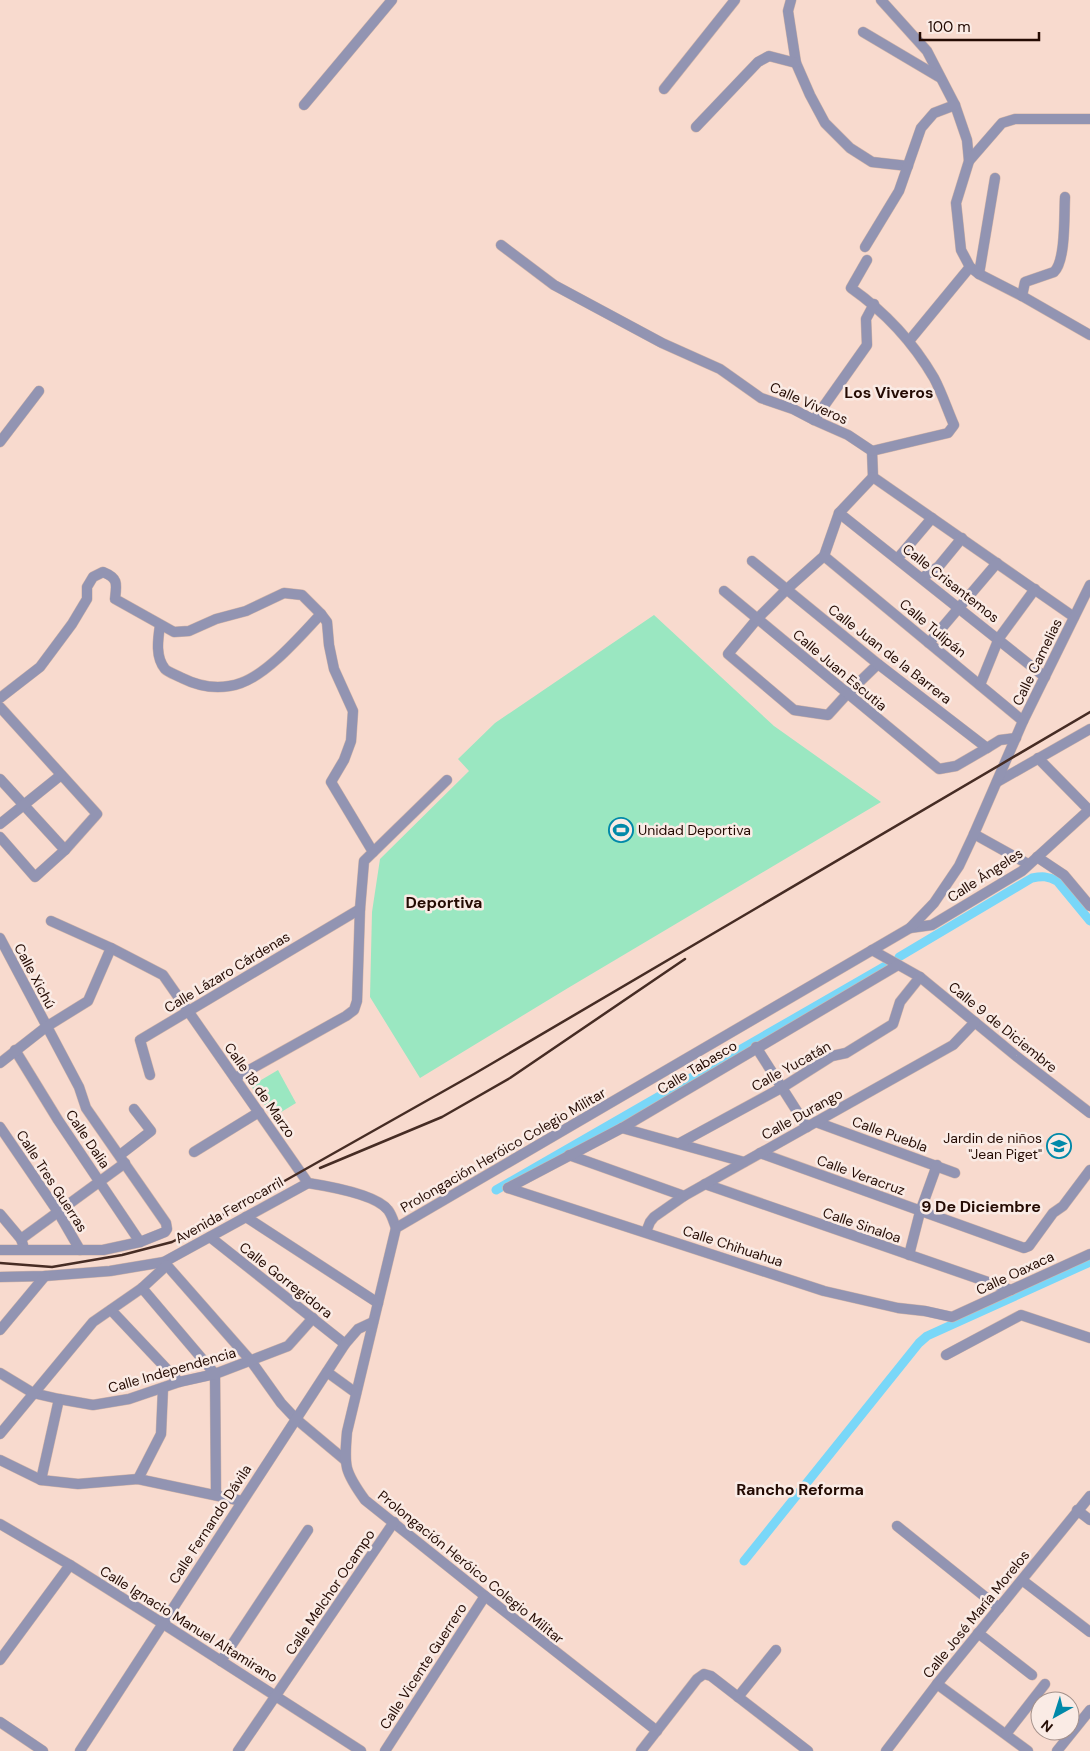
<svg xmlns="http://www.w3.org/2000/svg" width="1090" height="1751" viewBox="0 0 1090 1751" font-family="'DM Sans',sans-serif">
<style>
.green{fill:#9ae7c1}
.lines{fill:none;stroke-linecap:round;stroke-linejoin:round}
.canal{stroke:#79d7f8;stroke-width:9}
.minor-casing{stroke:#d2b5a9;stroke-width:11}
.minor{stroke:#9294b2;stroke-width:10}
.rail{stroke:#462c24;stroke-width:2.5}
.labels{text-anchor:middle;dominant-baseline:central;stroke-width:5;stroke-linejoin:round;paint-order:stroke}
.street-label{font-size:14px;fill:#240b03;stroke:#faebe5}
.poi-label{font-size:14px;fill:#240b03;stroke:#faebe5;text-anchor:start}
.quarter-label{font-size:16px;font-weight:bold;fill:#240b03;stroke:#faebe5}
</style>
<rect width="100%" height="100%" fill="#f8dace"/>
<g class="green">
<path d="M654,615L774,726L881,802L568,988L420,1078L370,997L372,912L380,859L469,771L458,759L495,723Z"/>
<path d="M278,1070L296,1103L273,1117L251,1086Z"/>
</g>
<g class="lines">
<g class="canal">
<path d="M899,957L1032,878C1042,876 1048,876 1057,881L1090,921"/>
<path d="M496,1190L889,964"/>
<path d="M744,1561L919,1343L927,1336L1090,1262"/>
</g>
<defs>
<g id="minor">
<path d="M791,0L788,11L796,63L810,95L825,123L850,148L872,162L908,166"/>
<path d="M881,0L927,51L955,105L967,140L969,161L956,203L961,250L970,267L979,274L1022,296L1090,335"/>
<path d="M863,32L939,77"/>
<path d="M664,89L735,0"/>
<path d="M304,105L392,0"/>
<path d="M696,127L758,62L769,56L796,63"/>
<path d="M969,161L1002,123L1015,119H1090"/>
<path d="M501,245L554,285L662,343L720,369L761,398L793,409L814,420L848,435L872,451L873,477L1074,617"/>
<path d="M865,247L899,191L921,128L934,113L955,105"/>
<path d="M867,260L851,288C885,312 913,342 934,378C942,393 947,409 954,425L948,433L872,451"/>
<path d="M979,274L995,178"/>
<path d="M1022,296L1025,282L1054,272C1066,261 1064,214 1065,197"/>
<path d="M909,341L970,267"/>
<path d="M814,420L867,345L866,319L874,304"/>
<path d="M0,442L39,391"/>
<path d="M873,477L839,513L824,556L787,589L757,619L728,654L794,710L828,715L847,694L878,664"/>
<path d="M839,513L1045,677"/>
<path d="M824,556L1023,721"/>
<path d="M898,558L932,518"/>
<path d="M752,561L878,664L987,748L1000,740L1016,738"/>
<path d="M922,578L939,566L962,538"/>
<path d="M724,591L939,769L956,766L987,748"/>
<path d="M160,625C158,639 155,657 165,669C169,673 177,675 182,678C200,687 221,690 241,683C269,673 301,635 321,614"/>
<path d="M929,643L997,563"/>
<path d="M980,685L999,638L1035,589"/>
<path d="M0,698L40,667L72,624L87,599V587L93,577L103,572C118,578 117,583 115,599L174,632L189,631L216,619L246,611L284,593L302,595L321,614L327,622L329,645L334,669L353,711L351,741L344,760L331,782L373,852"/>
<path d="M0,707L97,814L65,850L35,877L0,837"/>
<path d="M1038,758L1090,811"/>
<path d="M0,779L65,850"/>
<path d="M997,782L1090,729"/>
<path d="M0,824L61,775"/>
<path d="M974,834L1028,864"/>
<path d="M1037,857L1064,875L1090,906"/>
<path d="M51,921L111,948L163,975L308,1183C327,1186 376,1194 388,1210C392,1215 394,1223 396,1228"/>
<path d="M910,928L932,925L1022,871L1090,809"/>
<path d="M0,938L79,1087L86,1108L166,1223L167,1229L165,1232L140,1242L103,1250H0"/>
<path d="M872,950L920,977L1016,1056L1090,1113"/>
<path d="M756,1047L807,1127"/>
<path d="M15,1050L58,1120L140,1242"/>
<path d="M0,1063L46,1027L88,1001L111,948"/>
<path d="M150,1075L140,1040L360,909"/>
<path d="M235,1078L346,1016L354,1010L357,1001L360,909L364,861L447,780"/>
<path d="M816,1122L955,1173"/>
<path d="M0,1127L58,1212L80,1250"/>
<path d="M622,1128L744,1162"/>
<path d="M680,1143L783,1087L832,1056L846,1053L893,1024L900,1002L920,977"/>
<path d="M194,1152L259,1112"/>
<path d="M760,1153L1024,1248L1029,1246L1053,1213L1063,1206L1090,1170"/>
<path d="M120,1155L151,1131L134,1109"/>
<path d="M569,1155L684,1196"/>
<path d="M705,1184L1011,1290"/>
<path d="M508,1188L824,1291L898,1308L925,1311L952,1317L1090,1254"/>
<path d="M508,1188L622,1128L898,965"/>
<path d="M0,1214L21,1239L23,1245"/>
<path d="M246,1217L378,1303"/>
<path d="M646,1232L650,1222L654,1217L684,1196L953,1045L975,1022"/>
<path d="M210,1237L345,1344"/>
<path d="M21,1239L125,1163"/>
<path d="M909,1255L920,1212L937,1165"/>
<path d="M164,1262L251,1361L281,1403L296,1419L345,1460"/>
<path d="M0,1277L45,1276L110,1271L164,1262L308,1183"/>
<path d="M142,1288L215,1374L216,1495"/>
<path d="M111,1310L179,1382"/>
<path d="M0,1330L45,1276"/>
<path d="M946,1355L1021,1315L1090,1338"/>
<path d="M327,1372L356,1393"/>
<path d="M0,1373L33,1393L59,1399L93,1405L129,1399L179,1382L215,1374L288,1346L313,1318"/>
<path d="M0,1434L93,1322L142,1288L167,1265"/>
<path d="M0,1460L41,1480L78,1484L138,1479L242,1501"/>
<path d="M138,1479L161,1434L163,1388"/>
<path d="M41,1480L59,1399"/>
<path d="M1077,1510L1090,1520"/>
<path d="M0,1524L70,1565L162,1623L361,1751"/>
<path d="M897,1526L999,1608"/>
<path d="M1022,1580L1090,1632"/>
<path d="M978,1633L1032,1675"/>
<path d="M0,1660L70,1565"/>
<path d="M221,1661L308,1530"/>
<path d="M937,1684L1028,1751"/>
<path d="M738,1697L776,1650"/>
<path d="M0,1722L43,1751"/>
<path d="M657,1731L485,1596L365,1500C344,1471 344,1466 347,1432L396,1228L910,928L934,903L959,866L974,834L1023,721L1090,585"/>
<path d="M1006,1734L1045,1684"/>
<path d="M80,1751L345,1344L358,1329L373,1322"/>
<path d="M238,1751L394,1522"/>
<path d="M385,1751L485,1596"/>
<path d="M641,1751L697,1679L704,1674L711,1676L808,1751"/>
<path d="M886,1751L937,1684L1090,1496"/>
<path d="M1057,1751L1090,1710"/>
</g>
</defs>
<use href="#minor" class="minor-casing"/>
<use href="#minor" class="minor"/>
<g class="rail">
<path d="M320,1168L442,1117L510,1078L685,959"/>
<path d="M0,1263L52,1267L122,1255L172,1242L265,1192L474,1074L1090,712"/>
</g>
</g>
<defs>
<symbol id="stadium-ring" viewBox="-11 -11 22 22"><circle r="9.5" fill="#faebe5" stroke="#0189a9" stroke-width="1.5"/><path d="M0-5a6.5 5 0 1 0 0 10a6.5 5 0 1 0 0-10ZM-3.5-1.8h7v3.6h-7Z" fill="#0189a9"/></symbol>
<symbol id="school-ring" viewBox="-11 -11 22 22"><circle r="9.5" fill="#faebe5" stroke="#0189a9" stroke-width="1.5"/><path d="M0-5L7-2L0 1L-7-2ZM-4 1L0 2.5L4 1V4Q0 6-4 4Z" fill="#0189a9"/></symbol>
</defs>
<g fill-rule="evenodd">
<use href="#stadium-ring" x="607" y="816" width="28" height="28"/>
<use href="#school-ring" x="1045" y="1132" width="28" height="28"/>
</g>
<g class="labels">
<g class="street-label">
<text transform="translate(809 403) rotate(24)">Calle Viveros</text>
<text transform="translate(951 583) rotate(38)">Calle Crisantemos</text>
<text transform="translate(933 628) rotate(40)">Calle Tulipán</text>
<text transform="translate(890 654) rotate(38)">Calle Juan de la Barrera</text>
<text transform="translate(1037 662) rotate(-64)">Calle Camelias</text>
<text transform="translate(840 670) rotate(40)">Calle Juan Escutia</text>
<text transform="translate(985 875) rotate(-33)">Calle Ángeles</text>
<text transform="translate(227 972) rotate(-31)">Calle Lázaro Cárdenas</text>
<text transform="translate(35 976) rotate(62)">Calle Xichú</text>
<text transform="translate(1003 1027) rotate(39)">Calle 9 de Diciembre</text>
<text transform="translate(791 1066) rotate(-29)">Calle Yucatán</text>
<text transform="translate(697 1067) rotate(-31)">Calle Tabasco</text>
<text transform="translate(260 1090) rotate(55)">Calle 18 de Marzo</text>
<text transform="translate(802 1114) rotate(-29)">Calle Durango</text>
<text transform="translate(890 1134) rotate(20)">Calle Puebla</text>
<text transform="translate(88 1139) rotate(56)">Calle Dalia</text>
<text transform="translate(503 1150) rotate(-30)">Prolongación Heróico Colegio Militar</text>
<text transform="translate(861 1175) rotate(20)">Calle Veracruz</text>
<text transform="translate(52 1181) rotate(57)">Calle Tres Guerras</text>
<text transform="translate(229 1210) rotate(-29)">Avenida Ferrocarril</text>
<text transform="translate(862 1225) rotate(19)">Calle Sinaloa</text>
<text transform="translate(733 1246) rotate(18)">Calle Chihuahua</text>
<text transform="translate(1015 1273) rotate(-25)">Calle Oaxaca</text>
<text transform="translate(286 1280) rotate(38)">Calle Gorregidora</text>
<text transform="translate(172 1370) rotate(-16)">Calle Independencia</text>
<text transform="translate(210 1524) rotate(-57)">Calle Fernando Dávila</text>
<text transform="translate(471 1567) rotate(39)">Prolongación Heróico Colegio Militar</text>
<text transform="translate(330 1592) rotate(-56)">Calle Melchor Ocampo</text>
<text transform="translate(976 1614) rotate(-51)">Calle José María Morelos</text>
<text transform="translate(189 1624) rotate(32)">Calle Ignacio Manuel Altamirano</text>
<text transform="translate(423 1666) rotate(-57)">Calle Vicente Guerrero</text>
</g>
<g class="poi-label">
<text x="638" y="830">Unidad Deportiva</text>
<text x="1042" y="1138" text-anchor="end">Jardin de niños<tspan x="1042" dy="16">"Jean Piget"</tspan></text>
</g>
<g class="quarter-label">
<text x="889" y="392">Los Viveros</text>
<text x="444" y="902">Deportiva</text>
<text x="981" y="1206">9 De Diciembre</text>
<text x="800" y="1489">Rancho Reforma</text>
</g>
</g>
<g transform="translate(1055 1716) rotate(219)"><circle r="24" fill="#faebe5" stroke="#a4918b"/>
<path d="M0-4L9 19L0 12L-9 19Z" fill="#0189a9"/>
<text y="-8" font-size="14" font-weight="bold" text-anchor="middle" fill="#240b03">N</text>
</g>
<path d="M920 32v8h119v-8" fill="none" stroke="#240b03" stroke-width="2.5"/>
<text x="928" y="32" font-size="15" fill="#240b03" stroke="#faebe5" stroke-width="4" paint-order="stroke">100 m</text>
</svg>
